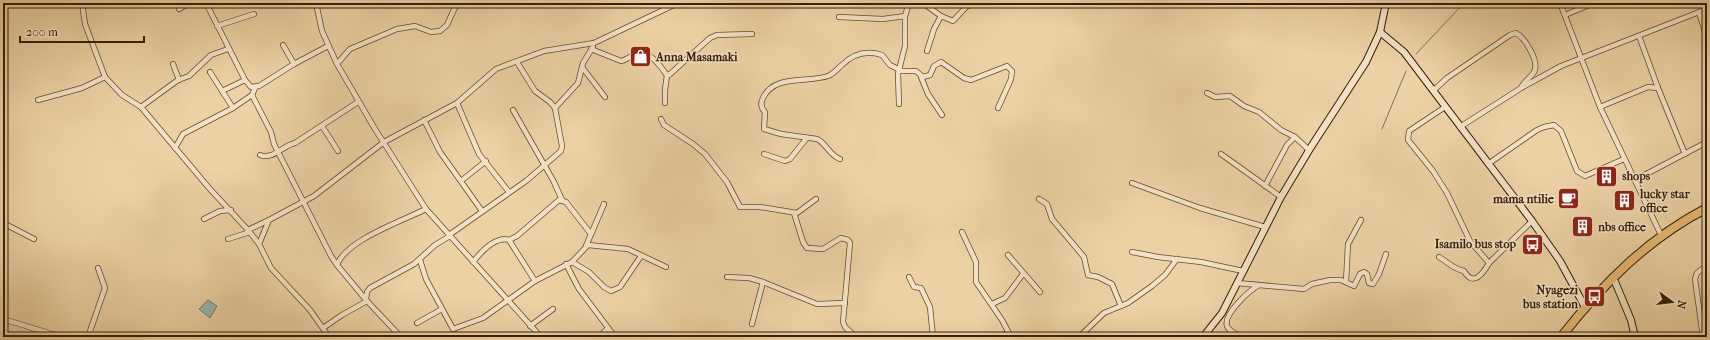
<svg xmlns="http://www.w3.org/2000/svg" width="1710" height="340" viewBox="0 0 1710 340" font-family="'IM FELL French Canon',serif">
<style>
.water{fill:#9bb5af;stroke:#73796c}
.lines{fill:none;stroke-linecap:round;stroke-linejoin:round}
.stream{stroke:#73796c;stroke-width:1}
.street-casing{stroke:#644b2e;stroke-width:6}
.secondary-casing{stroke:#361e07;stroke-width:8}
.highway-casing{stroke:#361e07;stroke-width:10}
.street{stroke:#f3e1c4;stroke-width:4.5}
.secondary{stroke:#f3e1c4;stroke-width:6}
.highway{stroke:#e6b872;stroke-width:8}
.labels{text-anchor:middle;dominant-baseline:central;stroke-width:3;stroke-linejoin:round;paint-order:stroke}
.poi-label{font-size:12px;font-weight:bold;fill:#361e07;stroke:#f3e1c4;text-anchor:start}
</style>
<rect width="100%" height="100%" fill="#ecd1a4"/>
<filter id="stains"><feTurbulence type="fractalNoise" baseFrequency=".005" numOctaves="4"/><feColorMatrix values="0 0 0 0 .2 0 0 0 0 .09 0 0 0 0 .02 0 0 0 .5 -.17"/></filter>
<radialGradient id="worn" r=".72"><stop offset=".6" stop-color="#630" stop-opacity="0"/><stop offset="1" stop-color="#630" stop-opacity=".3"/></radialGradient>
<path class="water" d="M208,300L217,306L210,318L199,309Z"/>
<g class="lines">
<g class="stream">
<path d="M1416,54L1464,3"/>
<path d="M1382,129L1406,71"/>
</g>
<defs>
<g id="street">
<path d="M82,3L85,24L105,77L122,95L141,107L209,188L248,230L259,244L271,268L310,310L329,337"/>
<path d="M206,3L245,80L251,87L259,86L294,64L328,46"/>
<path d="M316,3L322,31L337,64L375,129L426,209L541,337"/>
<path d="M923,3L941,16L953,21L967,6L979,3"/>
<path d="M1560,3L1600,107L1661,235"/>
<path d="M47,4L52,3"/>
<path d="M179,9L190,3"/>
<path d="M1699,12L1707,38"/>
<path d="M1565,15L1594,3"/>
<path d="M839,17L883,19L905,16"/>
<path d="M217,26L254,14"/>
<path d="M1639,36L1658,88L1685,154"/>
<path d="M283,45L294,64"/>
<path d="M591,49L621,61C627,60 630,56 636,54C649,50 659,64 666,74L669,75L710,38L717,35L752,34"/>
<path d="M927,51L934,29L941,16"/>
<path d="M173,64L179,80"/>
<path d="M337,64L350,49L397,29L415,26L431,32L440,31L447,25L457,3"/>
<path d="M582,67L605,97"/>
<path d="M210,72L233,108"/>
<path d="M921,77L928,94L942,115"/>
<path d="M222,91L245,80"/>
<path d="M1433,91L1447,78L1510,35L1516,33C1525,38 1540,62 1534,72C1531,77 1525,81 1522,86"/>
<path d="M1207,93L1215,97L1230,96L1244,106L1259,112L1281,130L1295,137L1309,150"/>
<path d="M252,95L271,132L274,144L331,256L337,265L367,301"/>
<path d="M38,100L82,88L105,77"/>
<path d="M457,103L479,154L509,192"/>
<path d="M665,103V90L667,75"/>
<path d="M899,104L898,74L905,46V16L909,3"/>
<path d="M141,107L178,80L189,76L211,55L228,49"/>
<path d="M1445,107L1409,131L1408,140L1433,171L1447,193L1470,241L1489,263L1532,221"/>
<path d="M1600,107L1648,87L1658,88"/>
<path d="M555,108L578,83L583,63L593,47"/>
<path d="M513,110L554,182L562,200"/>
<path d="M661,119L664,125L693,144L705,154L727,182L740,207H760L797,213L816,199"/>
<path d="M424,120L440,152L482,211"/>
<path d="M322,126L338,151"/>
<path d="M1460,127L1521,88L1561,66L1707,9"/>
<path d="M175,148L183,134L233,108L252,95L255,88"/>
<path d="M764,154L785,161L790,159L806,139"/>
<path d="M1221,154L1281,197"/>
<path d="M260,155C273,160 282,146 295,143L358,102"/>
<path d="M840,159C829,155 827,144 817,139L781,134L764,129L765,112C761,108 760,104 763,98C774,74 808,83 828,76C834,74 837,69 842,65C853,54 867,50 882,55L890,65L902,71H916L923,77L930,75L934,66L941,62L964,78L971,80L1007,66L1012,71L1011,79L998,108"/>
<path d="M1488,164L1537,130L1544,127L1554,125L1561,131L1577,171L1585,176L1624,159"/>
<path d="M1635,180L1707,142"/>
<path d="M461,181L486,161"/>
<path d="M1132,183L1200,208L1265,227"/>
<path d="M1265,186L1287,145L1295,137"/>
<path d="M1039,199L1047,204L1052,219L1084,257L1088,275L1098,277L1112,284L1121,306"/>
<path d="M794,213L803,242L807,248L823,249L841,238L848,240L850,243L843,322L845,327L856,337"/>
<path d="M204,219L220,211L231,210"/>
<path d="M3,223L34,239"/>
<path d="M248,230L269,220"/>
<path d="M962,232L976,262V282L1002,320L1011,337"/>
<path d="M449,235L526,181L561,151L562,146L555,108L550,102L535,91L517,62"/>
<path d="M228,239L250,232"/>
<path d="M509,240L535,281"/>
<path d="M259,244L269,220L314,196L384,142L457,103L496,69L544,51L594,43L678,3"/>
<path d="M586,246L604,204"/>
<path d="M1132,252L1158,257L1201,262L1243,271"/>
<path d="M1008,255L1040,292"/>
<path d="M1439,257C1448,262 1453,269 1464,271C1473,287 1483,274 1489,263"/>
<path d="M420,260L426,279L453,329L483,318L535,281L572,262L588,245L628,249L666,267"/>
<path d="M473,262C481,252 496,236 509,240L517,236L559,200L566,202L591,234"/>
<path d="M572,262L589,272L604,287L611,291L620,287L641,256"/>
<path d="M566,264L579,289L615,337"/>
<path d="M337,265C346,240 402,221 426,209"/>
<path d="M727,277L749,278L763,282L817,304L845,303"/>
<path d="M909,277L914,287L921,288L930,307L933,337"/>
<path d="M1346,282L1348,244L1361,220"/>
<path d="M1237,283L1304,289L1312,284L1330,280H1341L1354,286L1360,274L1364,272L1367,274L1369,283L1373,284L1379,274L1386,254"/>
<path d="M366,299L367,292L370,288L414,264L435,245L450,236"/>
<path d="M992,304L1005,298L1023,274"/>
<path d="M3,319L62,337"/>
<path d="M417,323L442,309"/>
<path d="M752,324L763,282"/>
<path d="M530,326L553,309"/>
<path d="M323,328L342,315L367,301L401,337"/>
<path d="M88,337L105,288L98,268"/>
<path d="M599,337L608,328"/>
<path d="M986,337L1009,334"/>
<path d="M1079,337L1104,313L1128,303L1152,286L1165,275L1177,259"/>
<path d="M1242,337C1237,334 1229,332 1227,326C1223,314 1250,290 1259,285"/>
<path d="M1703,337L1695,279L1697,273L1707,265"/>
</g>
<g id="secondary">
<path d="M1380,32L1404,52L1532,221L1560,261L1585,307"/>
<path d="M1613,277L1631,320L1635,337"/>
<path d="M1203,337L1222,313L1281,197L1311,147L1366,62L1380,32L1386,3"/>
</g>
<path id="highway" d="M1561,337C1602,285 1647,239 1707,208"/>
</defs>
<use href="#street" class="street-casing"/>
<use href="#secondary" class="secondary-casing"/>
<use href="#highway" class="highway-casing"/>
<use href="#street" class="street"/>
<use href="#secondary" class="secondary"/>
<use href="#highway" class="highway"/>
</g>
<defs>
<symbol id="shop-square" viewBox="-11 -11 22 22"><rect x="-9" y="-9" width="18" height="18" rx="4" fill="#8f2418" stroke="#f3e1c4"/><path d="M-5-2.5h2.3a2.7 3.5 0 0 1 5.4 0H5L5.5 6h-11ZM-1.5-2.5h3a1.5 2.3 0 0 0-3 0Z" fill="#fff"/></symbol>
<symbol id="building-square" viewBox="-11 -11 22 22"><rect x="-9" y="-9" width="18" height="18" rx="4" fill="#8f2418" stroke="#f3e1c4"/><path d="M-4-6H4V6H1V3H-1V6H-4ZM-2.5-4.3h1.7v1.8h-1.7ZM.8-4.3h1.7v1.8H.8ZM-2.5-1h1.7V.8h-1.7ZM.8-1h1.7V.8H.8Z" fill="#fff"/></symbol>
<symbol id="cafe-square" viewBox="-11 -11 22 22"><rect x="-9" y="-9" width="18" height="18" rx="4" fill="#8f2418" stroke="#f3e1c4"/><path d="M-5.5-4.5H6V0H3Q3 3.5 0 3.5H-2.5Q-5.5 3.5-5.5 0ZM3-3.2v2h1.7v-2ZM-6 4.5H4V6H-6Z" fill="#fff"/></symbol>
<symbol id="bus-square" viewBox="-11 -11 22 22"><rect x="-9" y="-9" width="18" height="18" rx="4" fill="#8f2418" stroke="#f3e1c4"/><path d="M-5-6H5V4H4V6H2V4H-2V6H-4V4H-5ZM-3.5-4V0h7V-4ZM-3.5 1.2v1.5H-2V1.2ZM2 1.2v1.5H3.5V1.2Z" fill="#fff"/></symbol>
</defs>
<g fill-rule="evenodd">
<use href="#shop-square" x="628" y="44" width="25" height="25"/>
<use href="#building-square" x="1594" y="164" width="25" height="25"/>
<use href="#cafe-square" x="1556" y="186" width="25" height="25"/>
<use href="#building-square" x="1612" y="188" width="25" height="25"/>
<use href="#building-square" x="1570" y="214" width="25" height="25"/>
<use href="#bus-square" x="1520" y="232" width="25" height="25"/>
<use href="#bus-square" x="1582" y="284" width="25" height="25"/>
</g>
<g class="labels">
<g class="poi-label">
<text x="656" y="57">Anna Masamaki</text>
<text x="1622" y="176">shops</text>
<text x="1640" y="194">lucky star<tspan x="1640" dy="14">office</tspan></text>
<text x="1554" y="199" text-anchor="end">mama ntilie</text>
<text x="1598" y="227">nbs office</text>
<text x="1516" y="244" text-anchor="end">Isamilo bus stop</text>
<text x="1578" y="290" text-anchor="end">Nyagezi<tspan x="1578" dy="14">bus station</tspan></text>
</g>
</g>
<rect width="1710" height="340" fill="none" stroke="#ecd1a4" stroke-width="16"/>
<rect x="4" y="4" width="1702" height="332" fill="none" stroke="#361e07" stroke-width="2"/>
<rect x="8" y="8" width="1694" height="324" fill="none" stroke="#361e07"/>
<g transform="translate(1672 302) rotate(105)" stroke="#f3e1c4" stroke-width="3" paint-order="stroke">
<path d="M0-3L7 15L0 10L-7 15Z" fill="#361e07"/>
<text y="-6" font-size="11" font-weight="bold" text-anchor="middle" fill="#361e07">N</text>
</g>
<path d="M20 36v6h124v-6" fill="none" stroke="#361e07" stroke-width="2"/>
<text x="26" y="36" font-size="12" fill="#361e07" stroke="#f3e1c4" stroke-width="3" paint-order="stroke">200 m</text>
<rect width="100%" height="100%" filter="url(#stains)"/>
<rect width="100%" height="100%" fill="url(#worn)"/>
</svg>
